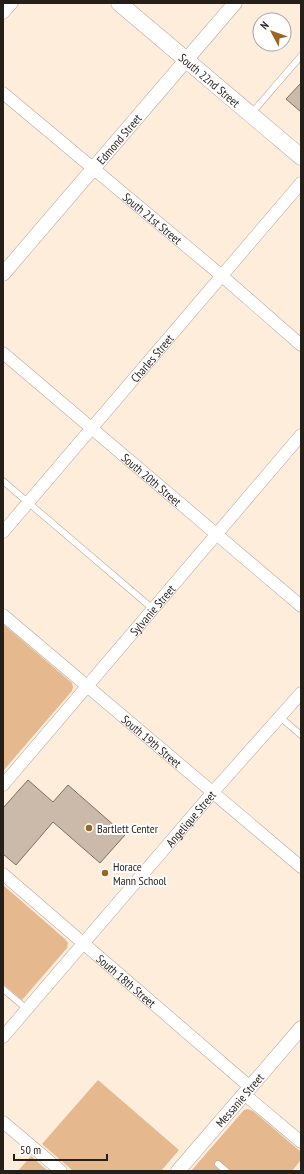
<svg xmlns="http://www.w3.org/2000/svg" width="304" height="1174" viewBox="0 0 304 1174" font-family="'PT Sans Narrow',sans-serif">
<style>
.green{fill:#e6b88d}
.building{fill:#cbbaaa;stroke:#7f6f61}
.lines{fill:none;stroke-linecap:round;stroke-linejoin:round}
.service-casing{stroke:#b6a596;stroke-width:7}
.minor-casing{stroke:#b6a596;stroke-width:13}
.tertiary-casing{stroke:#b6a596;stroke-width:15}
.secondary-casing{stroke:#b6a596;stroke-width:17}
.service{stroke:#fff;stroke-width:6}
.minor{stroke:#fff;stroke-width:12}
.tertiary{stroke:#fff;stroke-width:14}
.secondary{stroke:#fff;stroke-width:16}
.poi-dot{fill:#9e6423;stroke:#fff;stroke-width:1.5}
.labels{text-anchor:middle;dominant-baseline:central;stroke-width:4;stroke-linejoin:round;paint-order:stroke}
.street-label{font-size:12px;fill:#251f19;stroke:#fff}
.poi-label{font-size:12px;fill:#251f19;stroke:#fff;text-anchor:start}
</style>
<rect width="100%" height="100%" fill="#ffeddc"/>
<g class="green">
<path d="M3,624L72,683L73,687L72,691L3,771Z"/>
<path d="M3,885L65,939L68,943L67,948L22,1000L3,984Z"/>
<path d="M98,1080L179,1150L161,1171H73L42,1144Z"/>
<path d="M248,1109L253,1111L301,1152V1160L292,1171H191L244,1110Z"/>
<path d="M31,1156L48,1171H18Z"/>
</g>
<g class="building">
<path d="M301,83V112L286,99Z"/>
<path d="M28,780L53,802L68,785L125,835L100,863L53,822L16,865L3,854V808Z"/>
</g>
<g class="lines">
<defs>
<g id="service">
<path d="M251,114L301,56"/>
<path d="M3,481L153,609"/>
<path d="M280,717L301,735"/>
<path d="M3,989L27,1009"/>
<path d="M218,1164L226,1171"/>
</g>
<g id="minor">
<path d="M3,13L12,3"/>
<path id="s1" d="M3,93L222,276L301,345"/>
<path id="s2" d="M3,353L301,606"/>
<path id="s3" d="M3,532L301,183"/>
<path id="s4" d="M3,615L301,867"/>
<path id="s5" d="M3,785L301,435"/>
<path id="s6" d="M3,874L250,1087"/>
<path id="s7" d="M3,1037L213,792L301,693"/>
<path d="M244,1094L301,1142"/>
<path d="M3,1122L61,1171"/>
</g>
<g id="tertiary">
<path id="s8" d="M3,274L235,3"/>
<path id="s9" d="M178,1171L301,1028"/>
</g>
<g id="secondary">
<path id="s10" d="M119,3L301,157"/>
</g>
</defs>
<use href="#service" class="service-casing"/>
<use href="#minor" class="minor-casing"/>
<use href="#tertiary" class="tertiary-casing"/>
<use href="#secondary" class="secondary-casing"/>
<use href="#service" class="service"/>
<use href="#minor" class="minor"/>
<use href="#tertiary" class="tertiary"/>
<use href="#secondary" class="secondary"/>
</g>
<g class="poi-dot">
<circle cx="89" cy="828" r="4"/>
<circle cx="105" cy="873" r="4"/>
</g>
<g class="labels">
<g class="street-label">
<text stroke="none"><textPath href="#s10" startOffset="119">South 22nd Street</textPath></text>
<text stroke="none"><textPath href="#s8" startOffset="178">Edmond Street</textPath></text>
<text stroke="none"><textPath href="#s1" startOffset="195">South 21st Street</textPath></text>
<text stroke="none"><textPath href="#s3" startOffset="229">Charles Street</textPath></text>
<text stroke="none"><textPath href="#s2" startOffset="195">South 20th Street</textPath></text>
<text stroke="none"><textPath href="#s5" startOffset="230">Sylvanie Street</textPath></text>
<text stroke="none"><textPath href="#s4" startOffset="195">South 19th Street</textPath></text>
<text stroke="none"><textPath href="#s7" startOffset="288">Angelique Street</textPath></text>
<text stroke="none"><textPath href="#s6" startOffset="163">South 18th Street</textPath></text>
<text stroke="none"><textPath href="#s9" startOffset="94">Messanie Street</textPath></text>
</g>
<g class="poi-label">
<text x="97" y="828">Bartlett Center</text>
<text x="113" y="866">Horace<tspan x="113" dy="14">Mann School</tspan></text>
</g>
</g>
<rect width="304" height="1174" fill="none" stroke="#251f19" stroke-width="8"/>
<g transform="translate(272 32) rotate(311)"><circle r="19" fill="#ffffff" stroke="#a8a5a3"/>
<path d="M0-3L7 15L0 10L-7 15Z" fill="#9e6423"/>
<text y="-6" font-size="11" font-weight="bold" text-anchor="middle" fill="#251f19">N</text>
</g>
<path d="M14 1154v6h93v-6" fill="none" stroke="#251f19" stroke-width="2"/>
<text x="20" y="1154" font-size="12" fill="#251f19" stroke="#ffffff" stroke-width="3" paint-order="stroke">50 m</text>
</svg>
